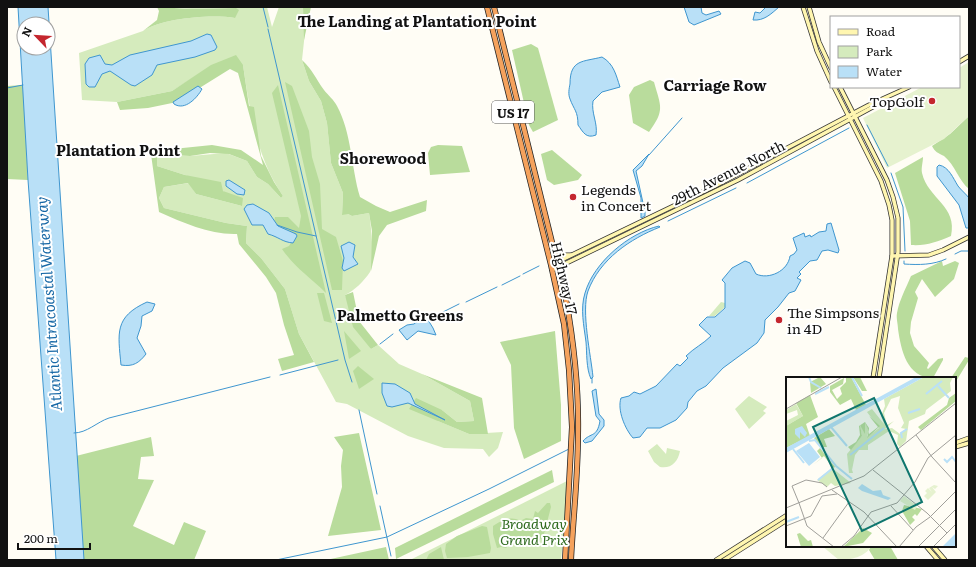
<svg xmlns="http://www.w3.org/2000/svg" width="976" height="567" viewBox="0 0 976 567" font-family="Literata,serif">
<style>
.green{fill:#d5ebbd}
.forest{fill:#b9dc9c}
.pitch{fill:#e6f2cf}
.water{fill:#b9e0f7;stroke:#3f96cf;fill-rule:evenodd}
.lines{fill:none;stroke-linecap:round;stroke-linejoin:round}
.stream{stroke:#3f96cf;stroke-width:1}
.secondary-casing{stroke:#333;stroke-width:5}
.highway-casing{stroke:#222;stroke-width:6}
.secondary{stroke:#fff6b0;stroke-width:3.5}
.highway{stroke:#f5a25d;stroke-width:4.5}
.poi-dot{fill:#c4262e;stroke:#fff;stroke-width:1.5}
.labels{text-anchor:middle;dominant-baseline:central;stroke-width:4;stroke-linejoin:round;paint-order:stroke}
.shield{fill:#fff;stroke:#585858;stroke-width:1}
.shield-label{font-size:13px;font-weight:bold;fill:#111}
.poi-label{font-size:14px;fill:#111;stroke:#fff;text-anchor:start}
.street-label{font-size:14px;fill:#111;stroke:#fff}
.park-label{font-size:14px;font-style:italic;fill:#2f6b1f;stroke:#fff}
.neighbourhood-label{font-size:15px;font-weight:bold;fill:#111;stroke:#fff}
.water-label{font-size:15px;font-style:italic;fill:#1768a6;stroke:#fff}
.inset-river{fill:none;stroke:#b9e0f7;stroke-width:2}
.inset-road{fill:none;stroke:#a09f9a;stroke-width:1}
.view{fill:#0f766e;fill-opacity:0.15;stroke:#0f766e;stroke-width:2}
.inset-edge{fill:none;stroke:#111;stroke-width:2}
</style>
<rect width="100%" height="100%" fill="#fffdf5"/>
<g class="green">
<path d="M170,7H267L272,27L279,7H303L305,32L302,60L309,81L321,101L327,123L331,163L343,193L342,214H348L352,216L369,213C371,224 375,263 370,272C364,281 354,291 345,295L371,349L378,345L399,364L422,374L470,401L474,421L457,422L442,410L438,421L469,434L503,432L498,448L489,457L483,449L444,448L408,436L347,404L336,402L299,334L285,289L261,258L246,243L247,226L226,223L164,208L159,198L164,187L189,183L196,194L242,206L223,191L185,175L157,166L156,154L190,156L226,153L247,161L257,177L268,184L281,198L283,196C256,157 250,111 243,65L210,67L172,91L117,102L82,100L79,53L143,31C163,18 211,14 235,18V8L191,9Z"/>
<path d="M721,302L725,303V307L715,316H709Z"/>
<path d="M749,396L767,407L763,411L766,413L749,429L735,409Z"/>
<path d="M657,444L666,454L667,448L680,451C678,462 671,469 660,467L654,462L648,451Z"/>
<path d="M569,480L561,560H410Z"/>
</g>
<g class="forest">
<path d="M157,7L191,9L236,8L239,10L235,18C211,14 163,18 143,31L157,20L159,11Z"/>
<path d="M303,7H311L304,40Z"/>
<path d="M531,44L538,48L558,120L533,132L529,125L512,50Z"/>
<path d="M236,55L243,65L249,106L254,107L261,156L274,182L283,196L281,198L268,184L257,177L247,161L229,154L210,153L190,156L157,154V166L185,175L221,182L223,191L243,198L242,206L196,194L188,183L164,187L159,198L164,208L226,223L247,226L246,243L261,258L285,289L299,334L314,362L282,371L278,359L294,355L284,325L276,293L266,277L239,244L237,234C210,235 184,223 159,212L150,147L173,149L212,145L241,150L263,165L238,73L230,69L177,102L148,108L120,110L117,102L172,91L211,65Z"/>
<path d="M302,60C312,69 316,79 324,90C328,95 334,100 337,106C352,134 351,167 360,197L376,206L390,212L427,200L426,211L387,225L379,236L371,271L372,231L369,213L352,216L348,214L342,215L343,193L331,163L327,123L321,101L309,81Z"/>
<path d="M650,80L654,82C661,107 665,110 649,132L633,123L629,95L634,87Z"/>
<path d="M285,82L292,86L309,131L312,157L320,184L322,229L336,237L343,261L342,290H332Z"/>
<path d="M23,85L28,180L7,179V86Z"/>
<path d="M278,85L326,293C309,276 296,269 282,249L289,246L292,241L273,225L275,217H288L299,228L301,216L272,93Z"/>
<path d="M969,116V189C959,181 955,165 944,156C938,153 935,152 932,146L950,134Z"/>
<path d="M438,145L462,146L470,172L430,175L428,153L431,147Z"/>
<path d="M552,150L582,175L578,180L554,185L547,180L541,154Z"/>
<path d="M923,157C923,162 921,168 922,173C928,199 958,206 951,236C937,242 926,246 911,245L910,221L895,173Z"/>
<path d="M942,261L943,266L955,261L959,263L954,279L935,297L922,279L915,292L918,298L911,322L910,333L914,346L929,363L927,368L928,369L938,359L943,358V360L933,378C907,378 901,350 898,329C898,324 896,318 897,313C899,301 906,288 911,276Z"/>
<path d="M353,292L359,321L378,345L371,349L353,327L345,295Z"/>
<path d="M317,293H324L332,323L324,321Z"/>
<path d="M344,331L361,351L349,359Z"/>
<path d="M555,331L561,405V441L524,459L514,428L511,365L500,342Z"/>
<path d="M965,357L969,358V360L955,383V378H951Z"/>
<path d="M358,366L374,379L359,389L353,371Z"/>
<path d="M422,374L482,398L488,434H469L409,409L416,398L442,410L457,422L474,421L470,401Z"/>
<path d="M359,433L381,530L328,536L342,487L341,466L343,450L334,437Z"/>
<path d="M151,437L154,456L141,457L138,479L154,480L133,526L174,545L184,522L206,531L194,560H84L76,456Z"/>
<path d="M552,470L554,482L396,559L395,548Z"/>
<path d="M547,503H550L551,507L544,534L539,541L528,538L521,545L513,542L506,548L501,547L497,548L493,534V526C501,521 511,515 520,521L526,518L533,519L535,511L538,513Z"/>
<path d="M482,526L487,527L491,548L490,553L468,557L447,558L445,551L446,544L457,536Z"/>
<path d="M871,546H890L898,560H875L869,550Z"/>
<path d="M386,547L389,560H326Z"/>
<path d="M441,547L444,560H426L429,554Z"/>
</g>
<g class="pitch">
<path d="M969,62V116L944,139L887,168L863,118L922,87H959V68Z"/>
<path d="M822,546H871C866,557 850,560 839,560Z"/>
</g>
<g class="water">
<path d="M18,7H48L84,560H56L28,180ZM24,24H48V48H24Z"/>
<path d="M684,7H701L702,13L706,15L719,11L721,14L694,25L689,22Z"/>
<path d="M766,7H779C771,14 764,21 753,20L755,12L760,13Z"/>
<path d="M207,34L211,35L217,47L215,50L195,57L157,65L152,75L135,86L131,85L110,71L102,74L95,87H89L86,84L85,64L89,58L100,55L105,64L112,65L130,55L191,41Z"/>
<path d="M602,57C614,64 616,75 620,87L602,92L593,101C591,113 598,123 596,135C586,139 583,132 578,125C578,111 574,110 570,99C568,94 569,89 570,84C570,59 583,62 602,57Z"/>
<path d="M198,86L202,89C197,98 185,111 174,104L173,102Z"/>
<path d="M649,154L642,166L636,171L645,212V216L641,218V198L633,170Z"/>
<path d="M939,165C949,167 953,178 958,186C961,190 966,194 969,198V228H966L959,205L937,176V167Z"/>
<path d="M229,180L245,190L244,195L237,194L226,186V181Z"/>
<path d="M253,204L269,213L278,226L296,234L297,236L293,243C282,242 279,237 268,234L263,225H252L244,209L247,205Z"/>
<path d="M831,223L839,250L838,253L828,250L822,251L817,260L810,261L799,272L801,274L797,278L801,280L795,291L789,293L778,307L765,320L764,333L757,343L723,368L706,386L697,391L688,402L687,408L676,420L660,428H647L640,437L633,438C625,429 617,410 621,398L629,396L634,392L640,394L656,386L677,364L680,366L688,358L686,356C694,348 703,344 711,336L699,325L707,317H715L725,308V283L722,280L732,268L745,261L750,263L756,274C769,280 788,271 790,256L794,254L797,250L793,238L804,233L805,237L810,235L811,237L819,232L826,231L827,224Z"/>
<path d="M659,226L660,227C630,239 600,259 588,291C581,311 591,356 593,377L591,379C586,368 587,353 586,342C584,326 580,309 585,293C594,262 629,233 659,226Z"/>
<path d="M349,242L355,245L353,257L358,264L344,271L342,268L344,258L341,246Z"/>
<path d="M147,302L155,304L152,311L142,316L141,326L137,338L146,354C139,363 133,367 121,365C118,333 114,317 147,302Z"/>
<path d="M425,315L433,328L436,335L418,331L407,340L399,330L407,325L414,324Z"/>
<path d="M382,383L395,384L410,393L415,404L445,420L408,403L392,407L387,406L382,393Z"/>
<path d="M596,389L599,414L604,420V426L592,441L585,443L583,441C591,432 597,438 600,421L596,416L592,391Z"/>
</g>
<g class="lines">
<g class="stream">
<path d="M263,7L268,27"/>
<path d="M268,29L345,360L352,382"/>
<path d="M7,88L23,85"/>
<path d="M867,125L888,166"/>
<path d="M649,155L682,118"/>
<path d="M891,173L903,207L905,251"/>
<path d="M747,183L849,128"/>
<path d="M668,221L736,188"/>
<path d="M277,225L297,232L316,236"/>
<path d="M955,254L961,251H969"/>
<path d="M904,261V264C919,265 933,265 946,259"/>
<path d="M523,274L539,266"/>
<path d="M502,285L520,276"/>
<path d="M466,302L497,287"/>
<path d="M437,315L459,304"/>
<path d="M380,344L393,334"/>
<path d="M280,375L338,360"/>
<path d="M592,378V383"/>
<path d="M359,410L377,494"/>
<path d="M74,433C87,433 97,422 109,418L270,377"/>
<path d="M380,506L391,556"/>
<path d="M276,560L387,537L489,489L569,449"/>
</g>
<defs>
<g id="secondary">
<path d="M803,7L817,51L831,82"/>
<path d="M809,7L819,42L831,68"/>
<path d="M959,62L969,56"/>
<path d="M834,87L881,181L889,205L892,220V256L873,378"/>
<path d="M840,87L887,180L893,197L898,218V252L879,378"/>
<path d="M554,249L563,255H571"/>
<path d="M892,256L929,255L943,250L969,237"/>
<path d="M551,265L715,186L869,105L909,87"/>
<path d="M552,270L738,180L882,102"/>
<path d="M955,443L969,438"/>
<path d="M955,447L969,443"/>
<path d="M926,546L938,560"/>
<path d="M933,546L945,560"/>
<path d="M716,560L787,515"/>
<path d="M724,560L787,520"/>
</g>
<g id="highway">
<path d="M487,7L551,265L564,324L569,370L572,427L565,560"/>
<path d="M494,7L566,299C574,344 579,389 578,435C578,477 573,519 571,560"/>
</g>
</defs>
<use href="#secondary" class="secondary-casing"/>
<use href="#highway" class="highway-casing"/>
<use href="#secondary" class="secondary"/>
<use href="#highway" class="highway"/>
</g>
<g class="poi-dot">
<circle cx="932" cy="101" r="4"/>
<circle cx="573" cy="197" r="4"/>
<circle cx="779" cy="320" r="4"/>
</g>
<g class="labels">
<rect class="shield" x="492" y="101" width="42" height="22" rx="3"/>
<g class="shield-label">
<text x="513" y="112">US 17</text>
</g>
<g class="poi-label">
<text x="924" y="101" text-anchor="end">TopGolf</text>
<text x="581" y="189">Legends<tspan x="581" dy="16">in Concert</tspan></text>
<text x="787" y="312">The Simpsons<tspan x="787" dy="16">in 4D</tspan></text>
</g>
<g class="street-label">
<text transform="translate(728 172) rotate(-27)">29th Avenue North</text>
<text transform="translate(565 278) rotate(77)">Highway 17</text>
</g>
<g class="park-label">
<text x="534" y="523">Broadway<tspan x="534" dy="16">Grand Prix</tspan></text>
</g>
<g class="neighbourhood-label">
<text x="417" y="20">The Landing at Plantation Point</text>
<text x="715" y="84">Carriage Row</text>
<text x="118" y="149">Plantation Point</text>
<text x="383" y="157">Shorewood</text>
<text x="400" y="314">Palmetto Greens</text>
</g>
<g class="water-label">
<text transform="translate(48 304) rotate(-94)">Atlantic Intracoastal Waterway</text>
</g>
</g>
<g transform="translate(786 377)">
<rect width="170" height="170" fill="#fffdf5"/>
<path d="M138,0H167L164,6L165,14L140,33L139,37L123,44L120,64L114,70L111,67L112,58L103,54L82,68V73H73L69,78L66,93L64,86L67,96H63L61,77L76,59L74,49L78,51V57L79,46L83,53L81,60L93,51L81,35L86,32L98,47L95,39L99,29L98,22ZM114,19L112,31L118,46L115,51L120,52L114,57L106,51L99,52L108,44L101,48L98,36L105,22ZM10,27L17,39L0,49V44L12,38L11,33L0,37V33ZM46,91L65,106L49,109L45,106L41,110L31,103Z" fill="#d5ebbd" fill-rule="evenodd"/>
<path d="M34,0L40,7L25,16L24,5ZM65,0L80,28L70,33L65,22L54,28L44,15V9L58,1L57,7L46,13L51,22L56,17L54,11L60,5V1ZM67,0H74L81,14H76ZM170,16V24L135,53L132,50L161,28L163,21ZM24,18L32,40L20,47L24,59L0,71V49L17,39L10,26ZM83,39L94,49L81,61L83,54L79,46V57L74,48L76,59L65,73L62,70L70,65L74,58L73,49L79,45L83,51V57L92,50ZM43,52L49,59L38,62L41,70H35L28,61ZM34,71L49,90L47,91L38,79L27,88L36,81L31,74ZM118,128L136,132L131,139L129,137L126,140L129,143L124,148L116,134ZM77,151L86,156L77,166L57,170ZM14,156L22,164L25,163L27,170H15L11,157Z" fill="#b9dc9c"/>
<path d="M148,108L152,109L149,112L146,110L150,115L142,123L138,119L141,116L139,114L142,111L146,115L143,111ZM118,119L131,129L129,133L114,124Z" fill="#e6f2cf"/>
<path d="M130,0H138L0,76V71ZM16,49L21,56L19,60L14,55V62L9,57V52ZM23,66L34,80L23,89L10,74ZM76,107L87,114L95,113L97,118L105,121L102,123L76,114L72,111ZM170,156V170H156Z" fill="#b9e0f7"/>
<path class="inset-river" d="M23,0L25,5L35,11M66,0L76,19M152,9L163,21M29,17L43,10M140,17L156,4M122,36L134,32M45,50L61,69M116,61L115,56L121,52M23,64L29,63L50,89L66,102M7,72L18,86M64,78L98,51M158,82L161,85L166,80L170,85M32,103L47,91M0,145L13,140"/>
<path class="inset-road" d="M0,32L56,0M130,58L146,80L170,106M87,93L141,136L161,156M46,113L78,135L111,170M13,126L6,109L20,103L36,106L41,110M13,126L21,149L48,170M105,129L127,153M0,131L78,99L170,26M144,140L170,114M0,149L25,139L36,119L51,117M37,161L63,125M55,170L68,159L85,135L111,126L129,105L142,81L170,58M113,170L130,150L144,140M132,170L170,132M147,170L170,147"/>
<path class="view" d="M88,21L136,125L76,154L27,50Z"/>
<rect width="170" height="170" class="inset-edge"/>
</g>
<rect width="976" height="567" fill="none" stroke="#111111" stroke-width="16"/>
<rect x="830" y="16" width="130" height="72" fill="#ffffff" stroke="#a0a0a0"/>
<rect x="838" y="29" width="20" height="6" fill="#fff6b0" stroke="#a0a0a0"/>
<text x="866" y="36" font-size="12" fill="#111111">Road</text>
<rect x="838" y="46" width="20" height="12" fill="#d5ebbd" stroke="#a0a0a0"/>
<text x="866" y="56" font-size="12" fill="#111111">Park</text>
<rect x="838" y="66" width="20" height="12" fill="#b9e0f7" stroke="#a0a0a0"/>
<text x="866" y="76" font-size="12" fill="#111111">Water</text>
<g transform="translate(36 36) rotate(295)"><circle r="19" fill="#ffffff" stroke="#a0a0a0"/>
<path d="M0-3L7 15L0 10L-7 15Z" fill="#c4262e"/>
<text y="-6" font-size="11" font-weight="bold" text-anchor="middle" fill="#111111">N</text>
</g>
<path d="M18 543v6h72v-6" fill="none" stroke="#111111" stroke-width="2"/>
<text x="24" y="543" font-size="12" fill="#111111" stroke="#ffffff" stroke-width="3" paint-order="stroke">200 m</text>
</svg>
